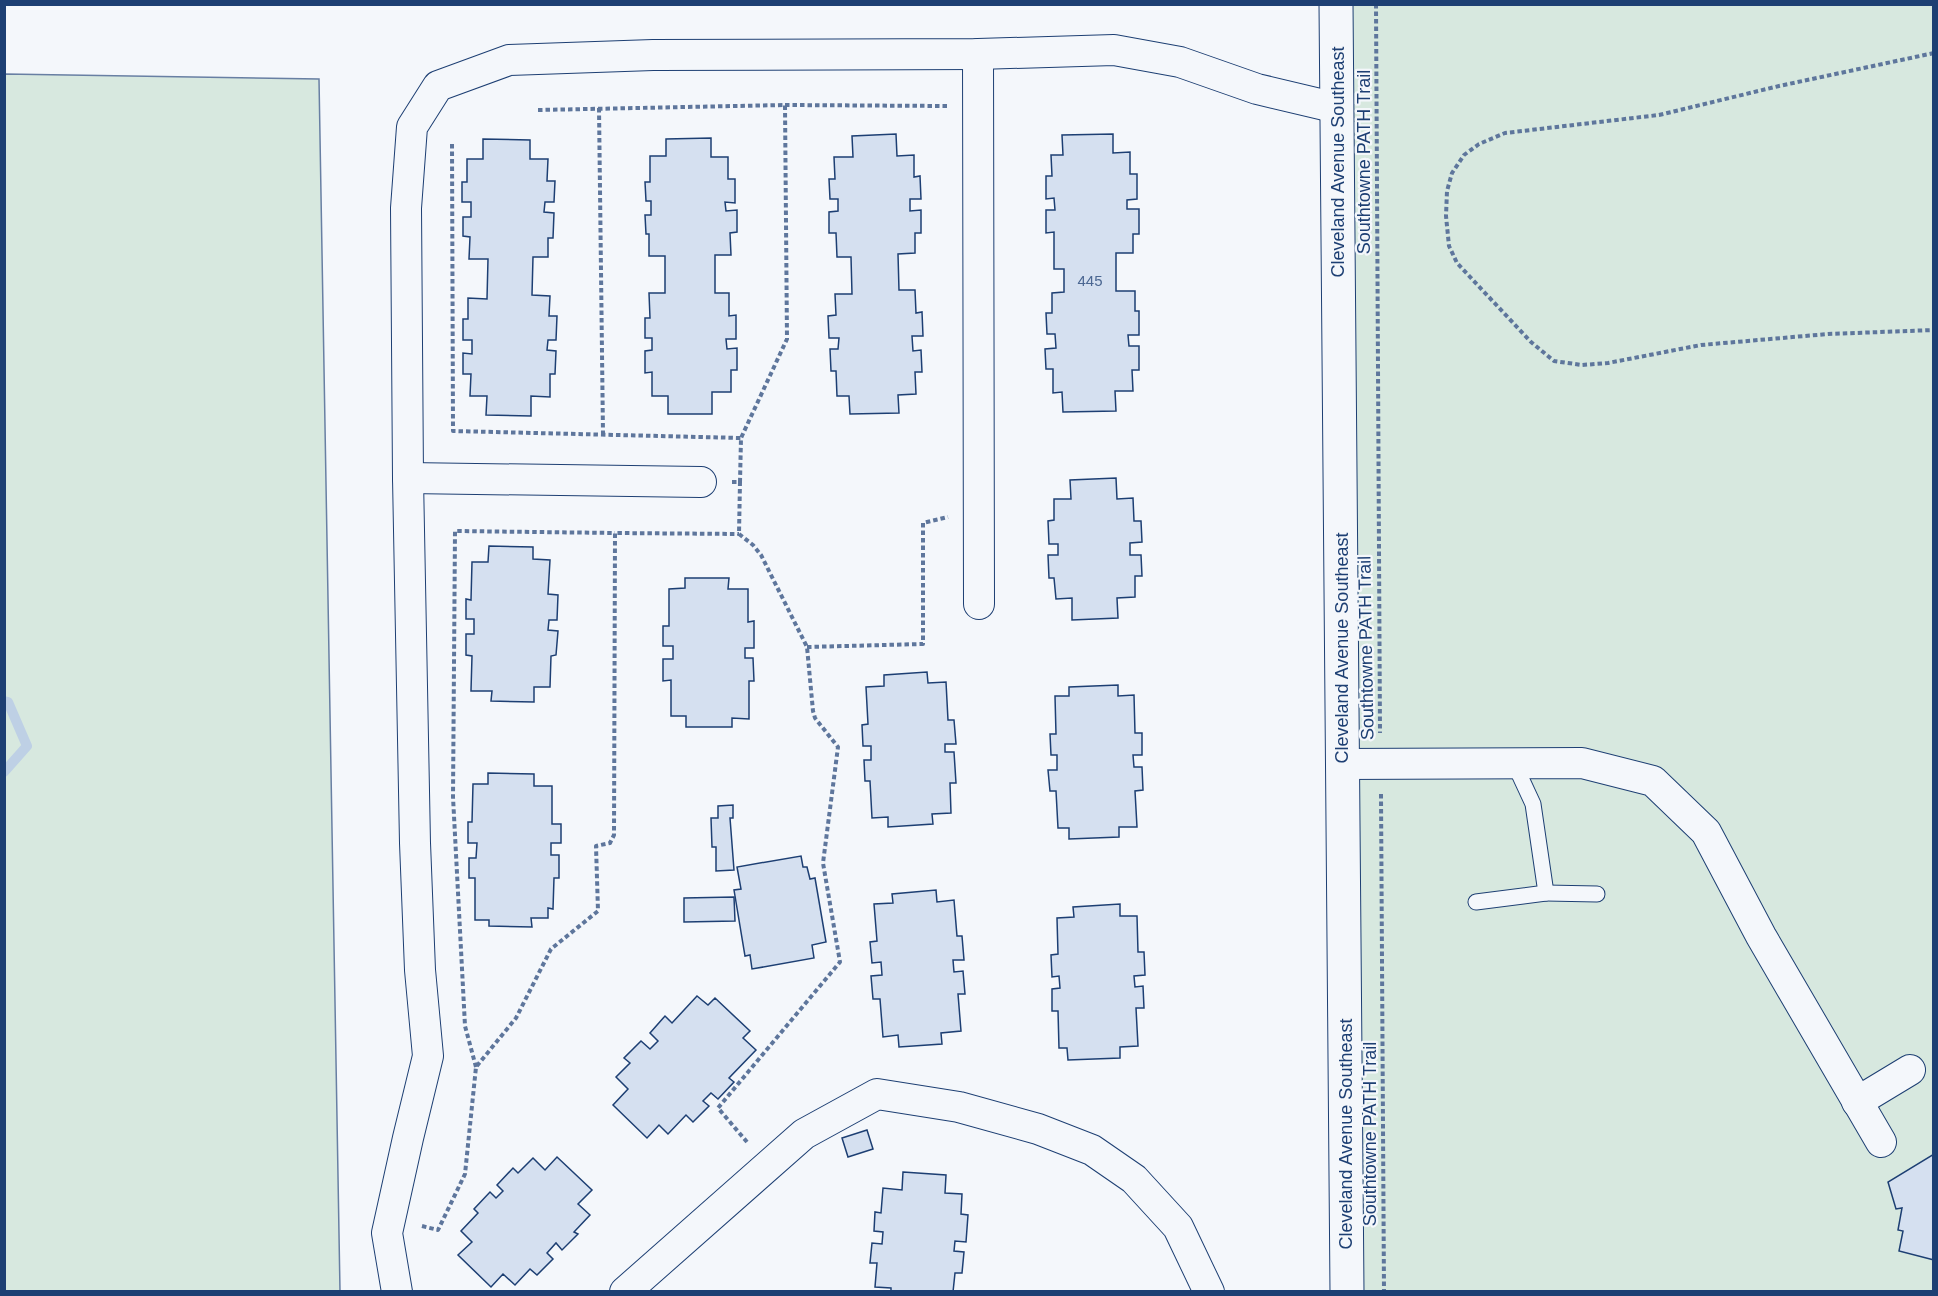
<svg xmlns="http://www.w3.org/2000/svg" width="1938" height="1296" viewBox="0 0 1938 1296" font-family="Arial,sans-serif">
<style>
.green{fill:#d7e8df;stroke:#687fa3;stroke-width:1.5}
.lines{fill:none;stroke-linecap:round;stroke-linejoin:round}
.stream{stroke:#bed0e5;stroke-width:10}
.building{fill:#d5e0f0;stroke:#1d3f73;stroke-width:1.5}
.service-casing{stroke:#1d3f73;stroke-width:17}
.minor-casing{stroke:#1d3f73;stroke-width:32}
.secondary-casing{stroke:#1d3f73;stroke-width:35}
.path{stroke:#5e769c;stroke-width:4;stroke-dasharray:4.5 3;stroke-linecap:butt}
.service{stroke:#f4f7fb;stroke-width:15}
.minor{stroke:#f4f7fb;stroke-width:30}
.secondary{stroke:#f4f7fb;stroke-width:33}
.labels{text-anchor:middle;dominant-baseline:central;stroke-width:4.5;stroke-linejoin:round;paint-order:stroke}
.number-label{font-size:15px;fill:#4b6792}
.street-label{font-size:18px;fill:#1d3f73;stroke:#f4f7fb}
</style>
<rect width="100%" height="100%" fill="#f4f7fb"/>
<g class="green">
<path d="M1322,5H1933V1291H1338Z"/>
<path d="M5,74L319,79L340,1291H5Z"/>
</g>
<g class="lines">
<path class="stream" d="M4,701L8,702L27,746L4,772"/>
</g>
<g class="building">
<path d="M896,134L897,156L914,155V177L920,176L921,199H910V211L921,210V233H915V253L898,254L899,290H915L916,313L922,312L923,336H912L913,351L921,350L922,372H915L916,394L898,395L899,413L850,414L849,396H837L836,371H831L830,349H838L839,338H829L828,316L836,315L835,294H852L851,257H837L836,233H829V212L838,211V199H830L829,179H835L834,157H853L852,136Z"/>
<path d="M1113,134V153L1130,152V174H1137V199L1127,200V209H1139V234H1133V253H1116V291H1135V311H1139V335H1128L1129,346H1139V370H1132L1133,391H1115L1116,411L1063,412L1062,392L1053,393V369H1046L1045,349L1056,348L1055,334H1047L1046,313H1052V293L1064,292V269H1054V232L1046,233V210H1055L1054,198L1046,199V176H1052L1051,155H1063L1062,135Z"/>
<path d="M711,138V157H728V179H735V203L725,202L726,211L737,210V232L730,233L731,255H715V293H729V316L736,315V339H726L727,349L737,348V370H731V392H712V414H668V396H652V372L645,373V351L652,350V338H645V318H650L649,293H665V256H649V234H646L645,215H651V201H646L645,182H650V156H666V139Z"/>
<path d="M483,139L530,140V159H548L547,181H555L554,202H545L544,212L554,213L553,238H548V257H533L532,295L550,296L549,316H557L556,340H548L547,350L556,351L555,374H550V397L531,396V416L486,415L487,396H470L471,374H463V353L472,354V340H463V319H468V298L487,299L488,259H469L470,237L463,236V217H471V202H462V182H467V159H483Z"/>
<path d="M1116,478L1117,499L1133,498L1134,521H1141L1142,542L1130,543V555H1141L1142,576H1135V597L1117,598L1118,618L1072,620V598L1056,599L1054,578H1049L1048,555H1058V544H1049L1048,521L1054,520V499H1071L1070,480Z"/>
<path d="M489,546L533,547V559L550,560L548,594L558,595L557,620H549L548,630L558,631L556,655L551,656L550,687H534V702L491,701L492,691H471L472,656L466,655V634H474V619H466V599L471,600L472,562H488Z"/>
<path d="M685,578H729L728,589H748V622L754,621V648H745V658H753L754,681H749V719L732,718V727H686V716H671V680L663,681V659H673V646H663V626H669V589L685,588Z"/>
<path d="M927,672L928,683L946,682L948,720H954L956,744H945V752H954L956,783H950L951,813L932,814L933,824L888,827V817L872,818L870,781H865L864,760H871V746H863L862,725L868,724L866,687L884,686V675Z"/>
<path d="M1118,685V696L1134,695L1135,733H1142V755H1133L1134,767H1142L1143,790L1135,791L1137,827H1119V837L1069,839V828H1058L1056,791H1050L1048,770H1057V755H1051L1050,734H1056L1055,696H1069V687Z"/>
<path d="M488,773L534,774V786H552V824H561V843H551V855H559V878H554L553,909L548,908V918H531L532,927L489,926V920H475V878H469V858H476L477,843H468V822H472L473,784H488Z"/>
<path d="M733,805V818H730L734,870L716,871V847H712L711,818H718V806Z"/>
<path d="M801,856L803,867H807L810,879L815,878L826,942L812,945L814,958L752,969L750,955L745,956L734,890L741,889L737,867Z"/>
<path d="M936,890L937,902L954,900L957,936H962L964,960H953L954,972L963,971L965,994H958L961,1031L941,1033L942,1044L899,1047L898,1035L883,1037L880,999H873L871,976L882,975L881,962L872,963L870,942L877,941L874,904L893,903L892,894Z"/>
<path d="M734,897L735,921L684,922V898Z"/>
<path d="M1120,904V916H1137L1138,952H1144L1145,975L1134,976L1135,987L1143,986L1144,1008H1136L1138,1046L1120,1047V1058L1068,1060L1067,1048H1059L1058,1011H1052V989L1060,988L1059,976L1052,977L1051,955L1058,954L1057,918L1074,917L1073,907Z"/>
<path d="M697,996L708,1005L715,998L750,1031L743,1038L756,1050L729,1078L734,1082L718,1099L711,1093L703,1101L709,1106L693,1122L686,1115L668,1134L659,1125L647,1138L613,1105L628,1089L616,1077L630,1063L624,1058L641,1041L650,1049L658,1041L650,1033L665,1016L672,1023Z"/>
<path d="M867,1130L873,1149L848,1157L842,1138Z"/>
<path d="M1934,1154V1260L1899,1251L1903,1231L1898,1230L1902,1208L1896,1209L1888,1182Z"/>
<path d="M557,1157L592,1190L578,1204L590,1215L574,1232L578,1234L562,1250L556,1243L547,1253L553,1259L537,1275L530,1269L515,1285L503,1274L491,1287L458,1255L472,1242L461,1231L478,1213L474,1209L490,1192L496,1198L503,1191L497,1185L513,1168L518,1173L533,1158L545,1170Z"/>
<path d="M903,1172L946,1175L945,1193L962,1194L961,1214L968,1215L966,1242L955,1241L954,1251L964,1252L962,1273H955L953,1292H891V1288L875,1287L877,1263H870L872,1243L882,1244L883,1232L874,1231L875,1212L881,1213L883,1188L902,1190Z"/>
</g>
<g class="lines">
<defs>
<g id="service">
<path d="M1546,893L1597,894"/>
<path d="M1476,902L1546,893L1533,804L1514,763"/>
</g>
<g id="minor">
<path d="M978,54L979,604"/>
<path d="M408,478L701,482"/>
<path d="M1342,764L1582,763L1653,781L1706,832L1761,936L1881,1142"/>
<path d="M1857,1102L1910,1070"/>
<path d="M397,1292L387,1233L408,1138L428,1056L420,970L415,843L408,478L406,208L412,127L438,86L509,60L653,55L978,54L1114,50L1180,62L1257,89L1337,108"/>
<path d="M625,1292L804,1134L877,1094L959,1107L1038,1129L1092,1150L1134,1179L1178,1227L1209,1292"/>
</g>
<path id="secondary" d="M1336,4L1347,1292"/>
</defs>
<use href="#service" class="service-casing"/>
<use href="#minor" class="minor-casing"/>
<use href="#secondary" class="secondary-casing"/>
<g class="path">
<path d="M1376,4L1380,733"/>
<path d="M1934,53L1779,86L1659,115L1505,133L1479,144L1464,155L1452,173L1447,191L1446,216L1449,246L1457,263L1531,342L1554,361L1582,365L1608,363L1701,345L1828,334L1934,330"/>
<path d="M785,105L947,106"/>
<path d="M599,108L603,434"/>
<path d="M538,110L785,105L787,339L741,438"/>
<path d="M452,144L453,431L741,438L740,482"/>
<path d="M732,482H740L739,534L753,545L761,555L807,647L813,711L815,718L838,747L823,863L840,962L718,1108L747,1142"/>
<path d="M807,647L923,644V523L948,517"/>
<path d="M1381,794L1384,1292"/>
<path d="M476,1067L465,1026L453,797L455,531L615,533"/>
<path d="M422,1226L438,1230L465,1174L476,1067L516,1018L551,949L598,911L596,846L610,843L614,835L615,533L739,534"/>
</g>
<use href="#service" class="service"/>
<use href="#minor" class="minor"/>
<use href="#secondary" class="secondary"/>
</g>
<g class="labels">
<g class="number-label">
<text x="1090" y="280">445</text>
</g>
<g class="street-label">
<text transform="translate(1338 162) rotate(-90)">Cleveland Avenue Southeast</text>
<text transform="translate(1364 162) rotate(-90)">Southtowne PATH Trail</text>
<text transform="translate(1342 648) rotate(-90)">Cleveland Avenue Southeast</text>
<text transform="translate(1366 648) rotate(-91)">Southtowne PATH Trail</text>
<text transform="translate(1346 1134) rotate(-90)">Cleveland Avenue Southeast</text>
<text transform="translate(1370 1134) rotate(-90)">Southtowne PATH Trail</text>
</g>
</g>
<rect width="1938" height="1296" fill="none" stroke="#1d3f73" stroke-width="12"/>
</svg>
